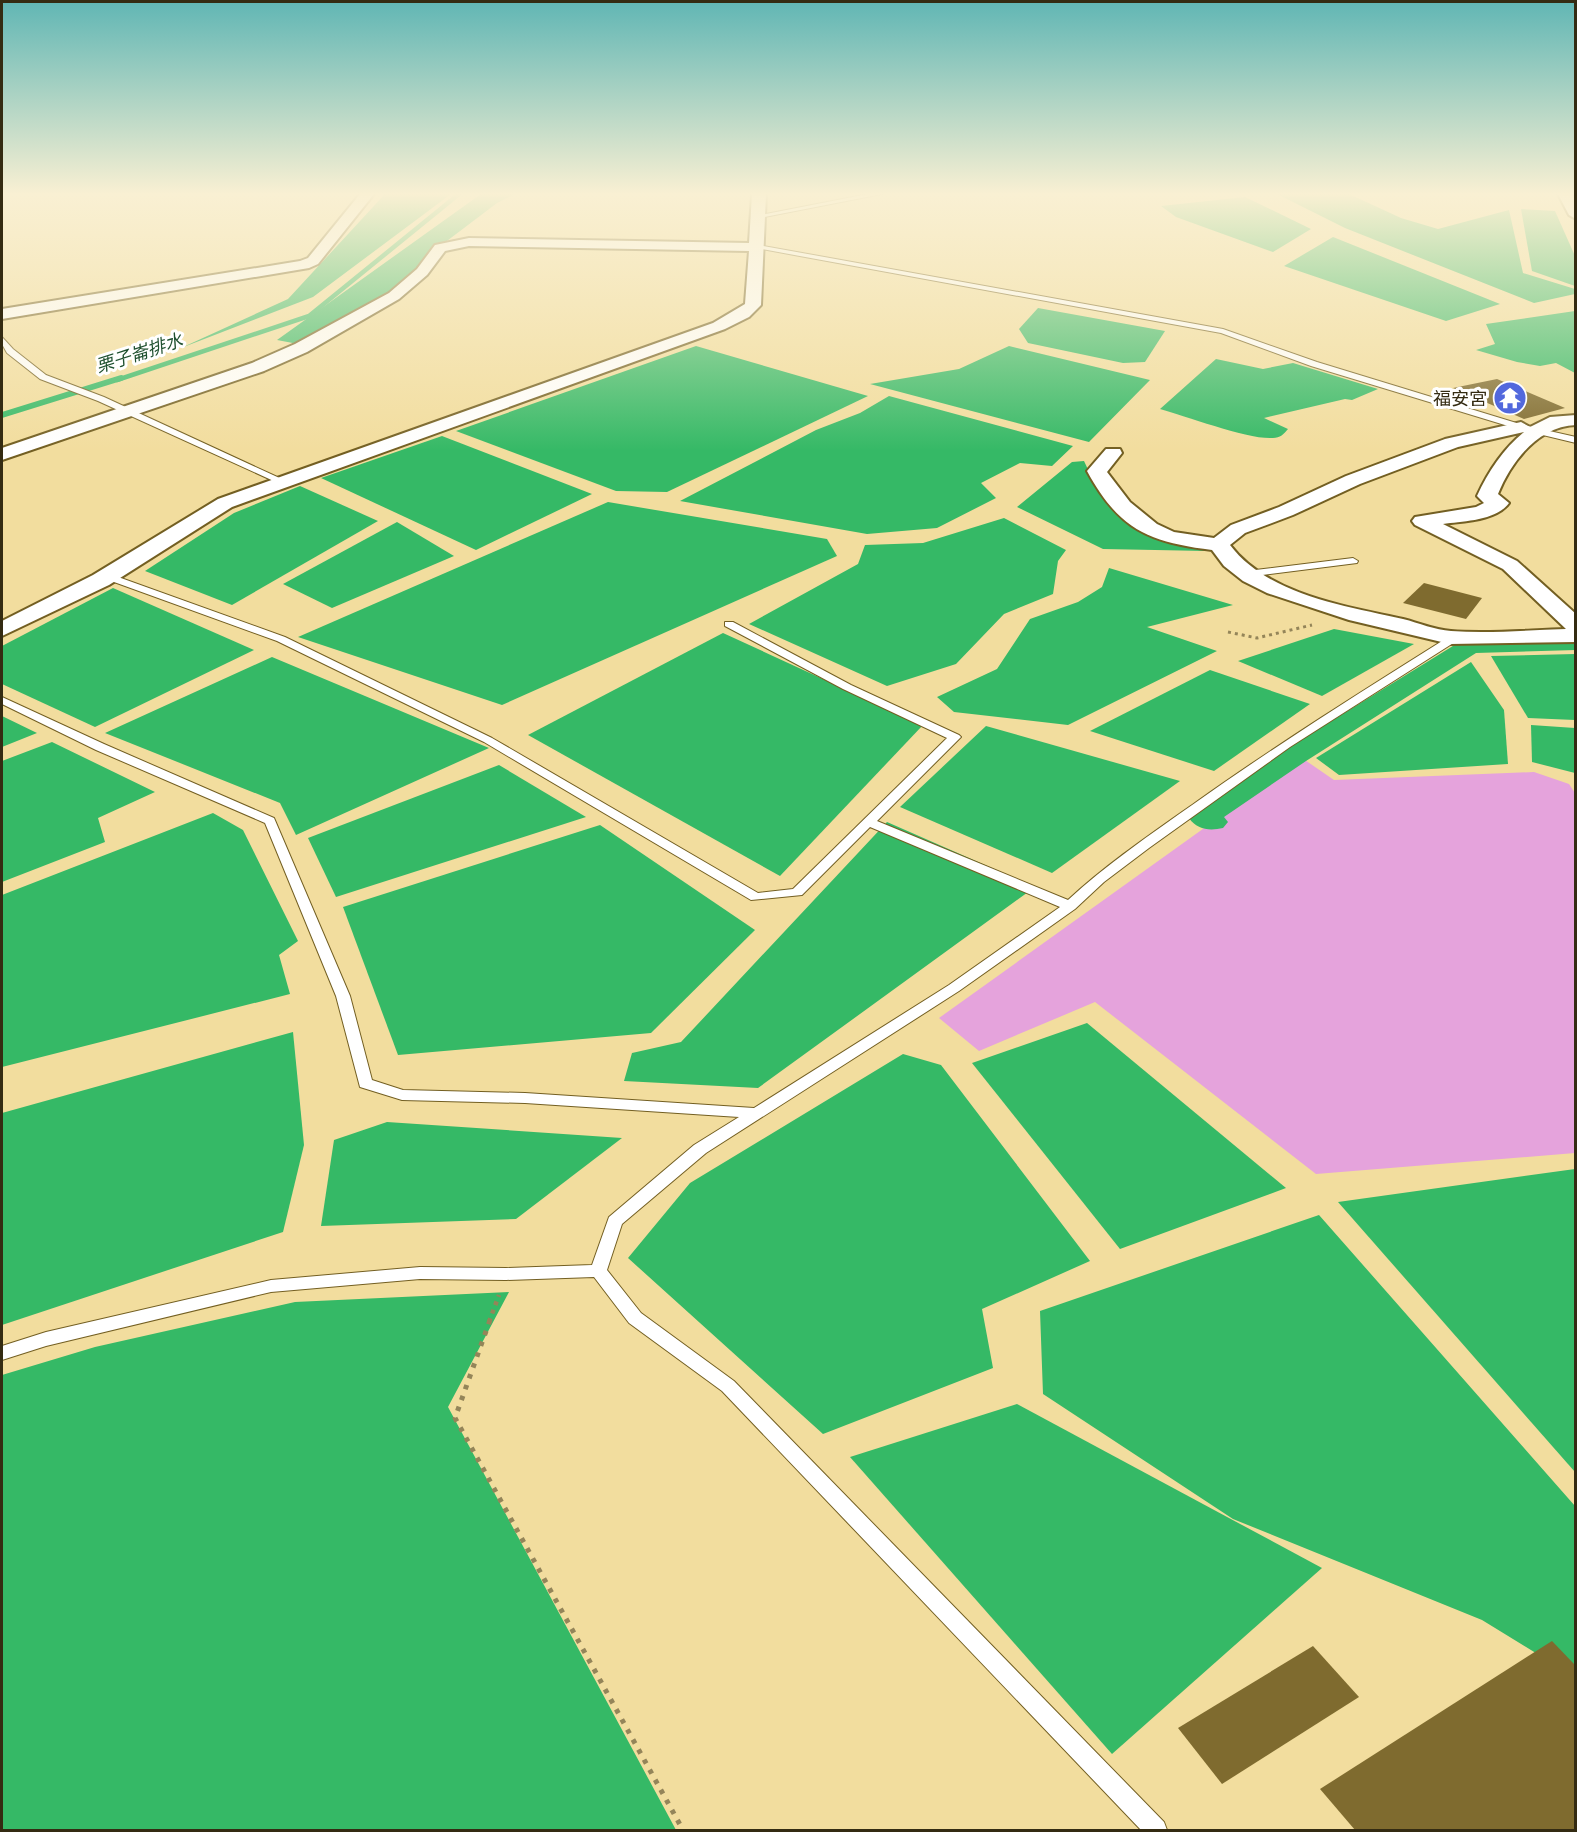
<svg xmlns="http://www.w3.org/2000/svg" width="1577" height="1832" viewBox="0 0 1577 1832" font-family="'PT Sans','Noto Sans TC',sans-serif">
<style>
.green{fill:#e5a3dc}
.water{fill:#35b966}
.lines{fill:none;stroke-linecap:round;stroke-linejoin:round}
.stream-far1{stroke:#35b966;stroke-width:4.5}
.stream{stroke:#35b966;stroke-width:6}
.canal{fill:#35b966;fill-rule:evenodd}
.building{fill:#7f6b2f}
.lane-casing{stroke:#735f22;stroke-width:2}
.street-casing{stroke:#735f22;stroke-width:4}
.path-far2{stroke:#948559;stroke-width:3;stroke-dasharray:3 4;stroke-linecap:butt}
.path-far1{stroke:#948559;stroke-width:4.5;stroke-dasharray:4 5;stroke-linecap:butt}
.path{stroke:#948559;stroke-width:5;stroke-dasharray:4.5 7;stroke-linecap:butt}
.lane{fill:#fff;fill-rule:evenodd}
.street{fill:#fff;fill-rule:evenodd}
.labels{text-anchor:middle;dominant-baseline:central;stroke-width:6;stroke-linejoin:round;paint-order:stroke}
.far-water-label{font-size:18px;font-style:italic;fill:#1f502f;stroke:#fff}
.far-poi-label{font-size:18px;fill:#342b12;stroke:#fff;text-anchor:end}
</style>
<rect width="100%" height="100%" fill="#f2dd9e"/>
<path class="green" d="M1302,758L1334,780L1534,772L1569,784L1575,793V1153L1316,1174L1095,1002L979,1051L939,1018Z"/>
<g class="water">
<path d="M385,194H451L313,297L181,348L288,299Z"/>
<path d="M481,194H515L497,203L435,250L408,279L364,308L298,344L277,340Z"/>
<path d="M1277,194H1349L1401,218L1438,229L1509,210L1523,273L1575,289V294L1534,303L1345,228Z"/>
<path d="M1245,197L1311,229L1273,252L1176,217L1161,206Z"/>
<path d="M1521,209L1555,211L1575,256V286L1532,271Z"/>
<path d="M1333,237L1500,304L1446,321L1284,266Z"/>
<path d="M1038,308L1165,331L1145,362L1123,363L1028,343L1019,329Z"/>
<path d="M1575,311V373L1556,363L1540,366L1517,362L1476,350L1495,344L1486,324Z"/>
<path d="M696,346L868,396L667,492L616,491L456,431Z"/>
<path d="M1009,346L1150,380L1089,442L870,384L959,369Z"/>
<path d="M1216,359L1263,369L1293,363L1378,389L1352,400L1345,399L1264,418L1288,429C1284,434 1280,438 1273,438C1249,440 1186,416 1160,409Z"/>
<path d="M889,396L1073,446L1052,466L1020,463L981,483L996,498L937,528L867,534L680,501L816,430L860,413Z"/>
<path d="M442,436L592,494L476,550L321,478Z"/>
<path d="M1084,461L1092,478L1150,527L1209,545L1207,551L1103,549L1017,507L1072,462Z"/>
<path d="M300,486L378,521L232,605L145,571L234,513Z"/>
<path d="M608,502L827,539L837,556L502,705L298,637Z"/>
<path d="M1004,518L1066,550L1058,561L1053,594L1004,614L956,664L887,686L749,624L858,564L865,545L923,543Z"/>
<path d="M397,522L454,556L332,608L283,584Z"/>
<path d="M1109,568L1233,605L1147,627L1217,651L1068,725L954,712L937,697L997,669L1030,619L1078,602L1102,587Z"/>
<path d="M113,588L254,650L95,727L2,684V646Z"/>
<path d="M1334,629L1414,644L1322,696L1238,661Z"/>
<path d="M723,633L923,725L780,876L528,735Z"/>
<path d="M1575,639V649L1484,651L1470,642Z"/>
<path d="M1575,654V720L1528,718L1491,656Z"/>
<path d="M272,657L489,748L296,835L280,803L105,733Z"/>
<path d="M1471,662L1504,710L1508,764L1339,775L1316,758Z"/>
<path d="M1210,670L1310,704L1214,771L1090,731Z"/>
<path d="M2,716L37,733L2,747Z"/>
<path d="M1531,725L1575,728V773L1532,762Z"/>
<path d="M986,726L1180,781L1052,873L900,807Z"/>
<path d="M52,742L155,792L98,818L105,842L2,882V761Z"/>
<path d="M499,765L586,817L336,897L308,838Z"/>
<path d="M213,813L243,830L298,941L279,955L290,994L2,1067V895Z"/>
<path d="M887,822L1035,887L758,1088L624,1081L632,1053L681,1042Z"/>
<path d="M600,825L755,930L651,1033L398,1055L343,907Z"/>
<path d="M1087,1023L1286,1188L1120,1249L972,1063Z"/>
<path d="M293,1032L304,1145L283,1232L2,1325V1113Z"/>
<path d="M903,1054L941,1065L1090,1261L982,1309L993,1368L823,1434L628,1258L690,1183Z"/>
<path d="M387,1122L622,1138L516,1219L321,1226L334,1140Z"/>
<path d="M1575,1169H1576L1575,1472L1338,1202Z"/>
<path d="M1319,1215L1575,1506V1677L1482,1620L1233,1519L1043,1394L1040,1311Z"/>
<path d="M509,1292L448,1407L676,1830H2V1375L95,1347L295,1302Z"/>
<path d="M1017,1404L1322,1568L1112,1754L850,1457Z"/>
</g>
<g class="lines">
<path class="stream-far1" d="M117,380L309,316L459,194"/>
<path class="stream" d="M2,415L121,378"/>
<path class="canal" d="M1576,634V650L1476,653L1306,761L1224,817L1228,822L1223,828C1210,831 1197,830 1189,818L1194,812L1286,749L1461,641Z"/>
</g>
<g class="building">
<path d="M1497,379L1565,408L1524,419L1453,388Z"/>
<path d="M1424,583L1482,598L1466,619L1403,603Z"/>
<path d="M1552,1641L1575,1665V1830H1355L1320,1789Z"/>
<path d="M1313,1646L1359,1697L1222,1784L1178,1728Z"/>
</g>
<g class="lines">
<defs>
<g id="lane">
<path d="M868,194H882L759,218L756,216Z"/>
<path d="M758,245L1223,329L1317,362L1523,425L1576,437V443L1518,429L1311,366L1221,333L756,248Z"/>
<path d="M2,337L13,349L46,375L104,397L286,481L278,483L98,401L40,379L7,353L2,344Z"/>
<path d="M1353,558L1358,561L1357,563L1247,577L1242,574L1247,571Z"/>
<path d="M107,573L285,637L492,738L758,893L793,889L947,738L843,689L725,626V622H733L851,685L959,735L961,737L877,821L1068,900C1107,864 1151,834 1195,803C1278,744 1364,690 1450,636H1458V640L1290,747L1149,848L1104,882L1075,909L959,991L706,1153L622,1224L607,1270L641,1313L734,1381L1164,1822L1167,1830H1141L722,1391L629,1323L594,1277L506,1280L420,1279L271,1292L46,1346L2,1360V1346L46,1332L271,1280L420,1267L506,1268L592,1265L609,1217L694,1145L739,1117L525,1103L402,1100L360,1087L336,996L265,823L96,750L2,704V697L104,744L274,818L350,996L372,1080L403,1090L525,1093L754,1108L949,985L1060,907L870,827L802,895L751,900L484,742L277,641L103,578V574Z"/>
</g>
<g id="street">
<path d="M360,194H374L318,264L309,268L2,319V309L300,261L308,258Z"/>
<path d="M752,194H766L761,305L749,317L725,329L232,507L109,585L2,636V621L93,575L218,499L713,323L745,304L749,251L469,246L445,251L427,275L399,299L307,352L264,371L2,460V448L252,363L295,344L389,293L417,269L435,245L469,238L749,243Z"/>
<path d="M1558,194H1572L1576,201V219L1569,215Z"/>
<path d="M1576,415V425C1538,426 1511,462 1498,494L1509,503C1496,521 1463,521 1443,524L1517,561L1576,614V642L1450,644L1349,620L1267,593L1243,581L1224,566L1212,550C1149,542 1119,530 1087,471L1106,449H1120L1122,453L1107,472L1130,502L1157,524L1174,532L1214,538L1231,525L1279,507L1346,476L1445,439L1521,422L1530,427L1550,417ZM1524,432C1503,449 1488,472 1477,496L1484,503L1476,507L1415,517L1412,521L1415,525L1503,569L1566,629C1528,630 1489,634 1451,631C1435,630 1419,623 1403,619C1345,606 1268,595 1230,545L1245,533L1293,515L1360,484L1458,447Z"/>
</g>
</defs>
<use href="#lane" class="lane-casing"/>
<use href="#street" class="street-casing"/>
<path class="path-far2" d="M1228,632L1257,638L1312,625"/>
<path class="path-far1" d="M489,1322L499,1295"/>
<path class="path" d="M490,1320L455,1418L683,1830"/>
<use href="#lane" class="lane"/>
<use href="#street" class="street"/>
</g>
<linearGradient id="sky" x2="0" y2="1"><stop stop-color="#60b6b4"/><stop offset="0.43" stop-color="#f9f0d3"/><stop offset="1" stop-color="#f9f0d3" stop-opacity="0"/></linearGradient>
<rect width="1577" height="451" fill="url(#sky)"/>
<defs>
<symbol id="temple-disc" viewBox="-11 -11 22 22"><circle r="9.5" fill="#5268dd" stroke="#fff"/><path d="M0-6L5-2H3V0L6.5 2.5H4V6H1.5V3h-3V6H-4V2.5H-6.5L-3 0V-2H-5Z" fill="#fff"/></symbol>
</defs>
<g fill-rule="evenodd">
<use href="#temple-disc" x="1491" y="379" width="38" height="38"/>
</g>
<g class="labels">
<g class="far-water-label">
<text transform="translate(139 353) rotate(-18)">栗子崙排水</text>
</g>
<g class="far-poi-label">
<text x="1487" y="398">福安宮</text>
</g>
</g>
<rect width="1577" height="1832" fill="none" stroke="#342b12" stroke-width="6"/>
</svg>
